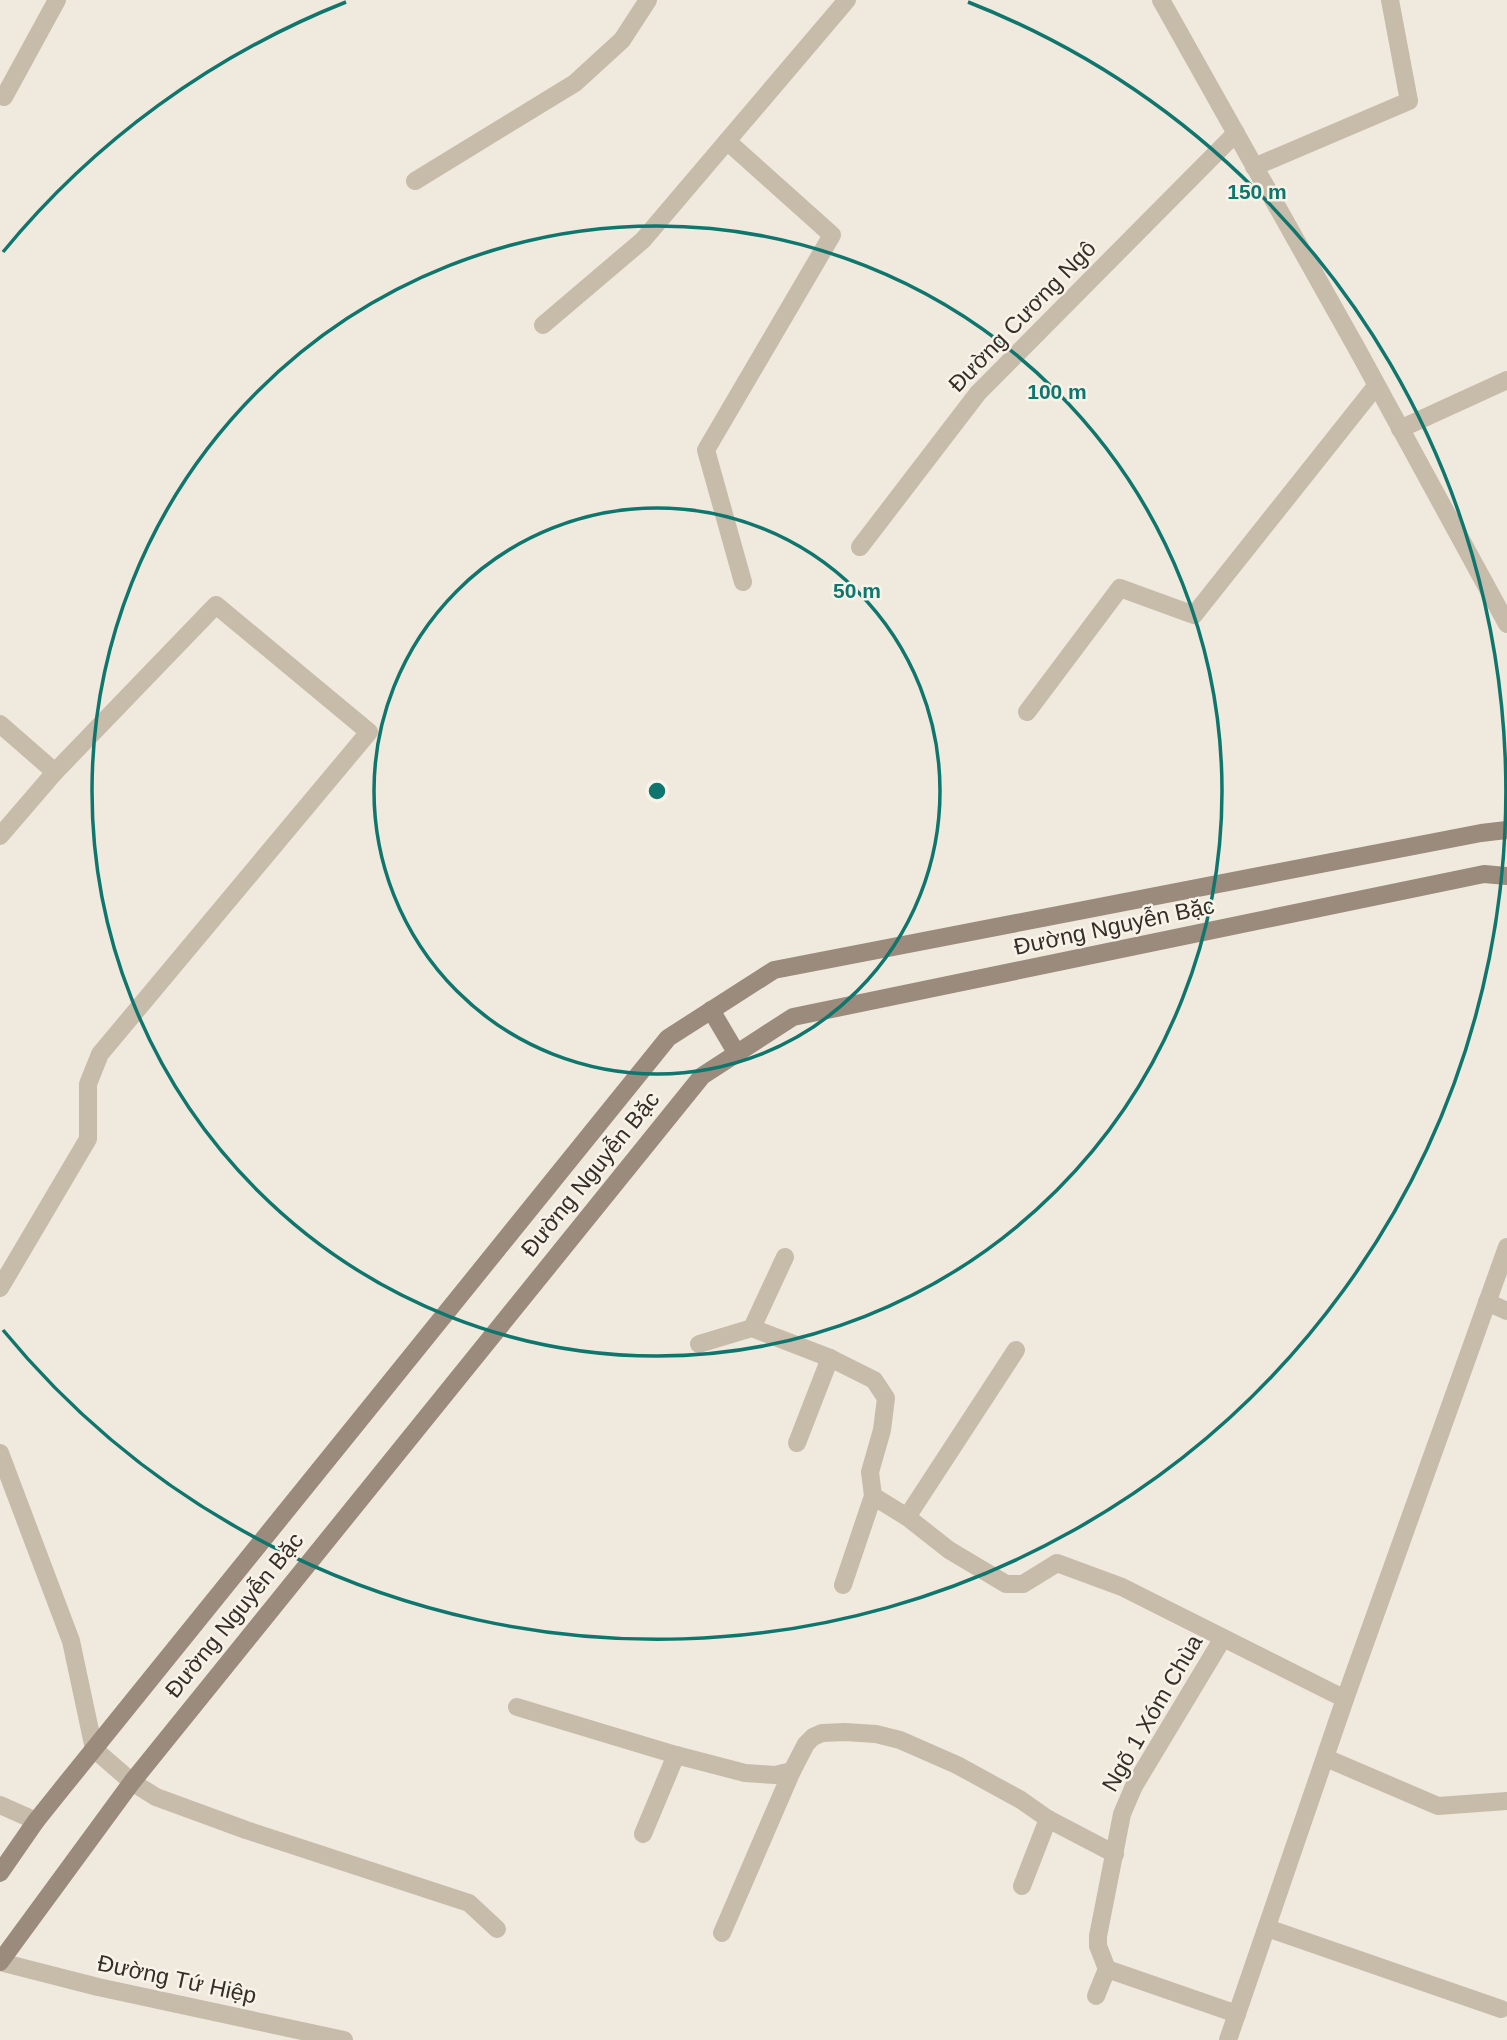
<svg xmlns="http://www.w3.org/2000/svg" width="1507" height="2040" viewBox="0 0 1507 2040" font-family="Helvetica,sans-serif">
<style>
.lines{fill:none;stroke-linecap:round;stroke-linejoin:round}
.service{stroke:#c7bbaa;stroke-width:18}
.minor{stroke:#c7bbaa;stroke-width:18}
.tertiary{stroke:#c7bbaa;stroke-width:18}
.secondary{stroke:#9a8b7c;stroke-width:18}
.ring{fill:none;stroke:#0f766e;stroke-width:3.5}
.labels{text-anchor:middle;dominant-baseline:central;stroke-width:5;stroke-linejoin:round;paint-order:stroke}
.street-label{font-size:23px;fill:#352e29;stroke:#f8f3e9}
.centre{fill:#0f766e;stroke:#f8f3e9;stroke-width:3.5}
.ring-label{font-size:21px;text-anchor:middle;font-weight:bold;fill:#0f766e;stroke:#f8f3e9;stroke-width:5;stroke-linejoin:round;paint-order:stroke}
</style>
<rect width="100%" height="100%" fill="#f0e9dd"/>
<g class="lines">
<g class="service">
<path d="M1254,167L1409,101L1390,0"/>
<path d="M860,547L978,393L1236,133"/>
<path d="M1027,712L1120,588L1194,615L1376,386"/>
<path d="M517,1707L676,1755L745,1773L775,1775L792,1771L806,1744L813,1737L822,1733L845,1732L876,1734L900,1740L957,1765L1021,1800L1048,1819L1115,1854"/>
<path d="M643,1834L676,1755"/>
<path d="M1022,1886L1048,1819"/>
<path d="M722,1933L792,1771"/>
<path d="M1107,1969L1098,1946V1936L1122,1814L1134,1786L1223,1638"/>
<path d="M1096,1996L1107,1969L1237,2014"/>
</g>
<g class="minor">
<path d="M1161,0L1356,347L1507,624"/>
<path d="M4,97L57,0"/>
<path d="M727,141L832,235L706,450L743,582"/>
<path d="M415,181L575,83L622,40L648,0"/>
<path d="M543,325L643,240L847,0"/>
<path d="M1400,429L1507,380"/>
<path d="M0,724L55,772"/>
<path d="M0,836L55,772L216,605L369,732L100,1054L88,1084V1139L0,1288"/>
<path d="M1487,1302L1507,1311"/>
<path d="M752,1328L785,1257"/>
<path d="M699,1344L752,1328L830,1358L874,1380L886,1398L882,1430L870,1472L873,1496L907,1517L949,1550L1006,1584H1023L1057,1563L1122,1587L1345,1699"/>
<path d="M797,1443L830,1358"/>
<path d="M907,1517L1016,1350"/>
<path d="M843,1585L873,1496"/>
<path d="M1326,1758L1438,1806L1507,1801"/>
<path d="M132,1782L156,1797L246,1830L469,1903L497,1929"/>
<path d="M0,1805L36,1821"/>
<path d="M1267,1928L1501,2009"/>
</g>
<g class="tertiary">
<path d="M0,1453L71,1641L94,1749L132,1782"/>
<path d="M0,1962L98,1987L344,2040"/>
<path d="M1228,2040L1345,1699L1507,1247"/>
</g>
<g class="secondary">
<path d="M711,1010L737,1054"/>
<path d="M0,1873L36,1821L60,1791L668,1038L774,970L1481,833L1507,830"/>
<path d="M0,1962L132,1782L702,1076L793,1017L1484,874L1507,876"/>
</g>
</g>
<g class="ring">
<circle cx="657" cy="791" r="283"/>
<circle cx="657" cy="791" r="565"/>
<path d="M3 252A848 848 0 0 1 346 2M968 2A848 848 0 1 1 3 1330"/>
</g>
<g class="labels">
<g class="street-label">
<text transform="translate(1022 316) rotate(-46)">Đường Cương Ngô</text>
<text transform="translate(1114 926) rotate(-12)">Đường Nguyễn Bặc</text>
<text transform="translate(590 1174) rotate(-51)">Đường Nguyễn Bặc</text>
<text transform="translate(234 1615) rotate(-51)">Đường Nguyễn Bặc</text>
<text transform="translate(1152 1713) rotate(-60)">Ngõ 1 Xóm Chùa</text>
<text transform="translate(177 1979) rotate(12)">Đường Tứ Hiệp</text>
</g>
</g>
<circle cx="657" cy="791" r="10" class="centre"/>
<g class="ring-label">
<text x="1257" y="199">150 m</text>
<text x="1057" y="399">100 m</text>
<text x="857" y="598">50 m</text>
</g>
</svg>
